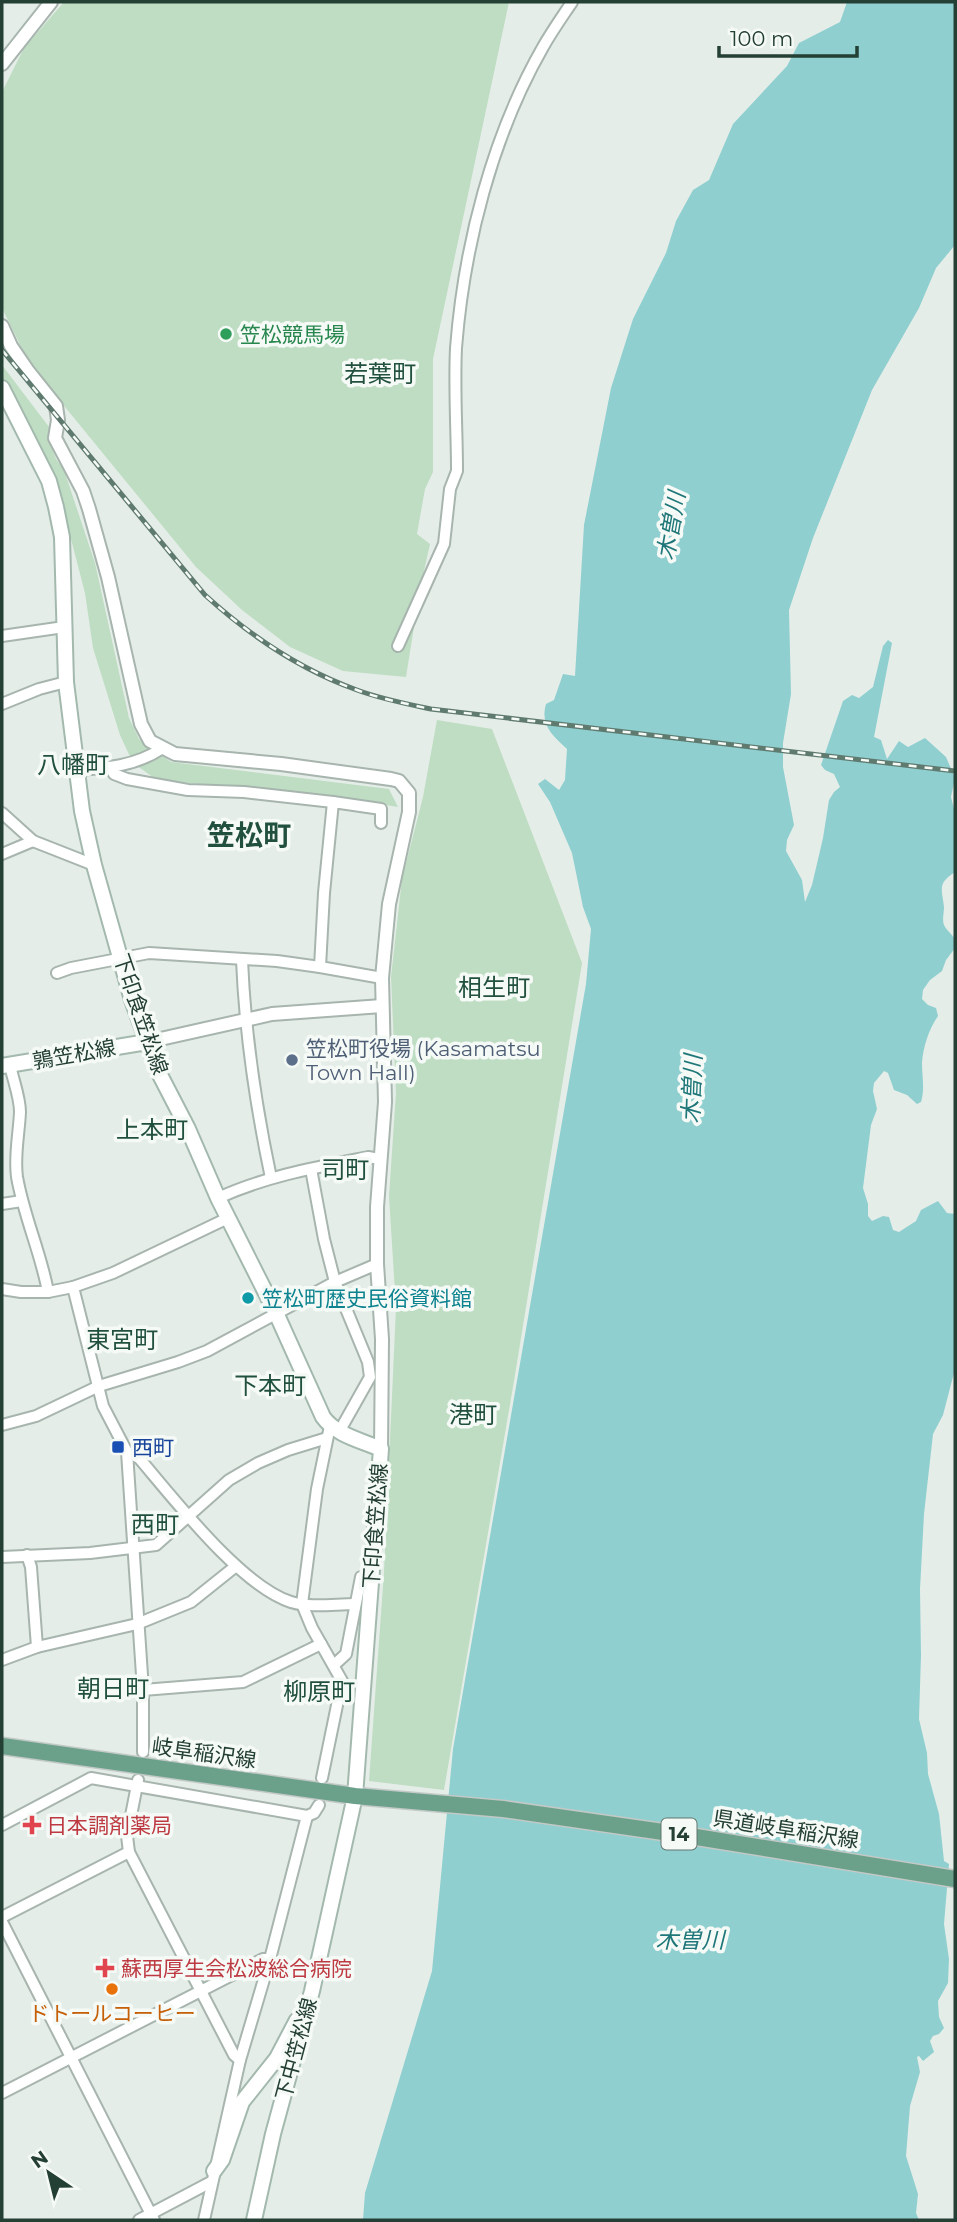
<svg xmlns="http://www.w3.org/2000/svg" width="957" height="2222" viewBox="0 0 957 2222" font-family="Montserrat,'Noto Sans JP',sans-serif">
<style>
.green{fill:#beddc2}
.water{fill:#8fcfd0}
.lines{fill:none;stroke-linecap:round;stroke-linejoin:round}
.minor-casing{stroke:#a7b5ae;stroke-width:14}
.tertiary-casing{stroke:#a7b5ae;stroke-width:16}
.secondary-casing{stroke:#a3b9ae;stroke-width:18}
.primary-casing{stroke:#c2c9c6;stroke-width:19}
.minor{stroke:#fff;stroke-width:10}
.tertiary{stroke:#fff;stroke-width:12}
.secondary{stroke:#fff;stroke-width:14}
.primary{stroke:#6ba18b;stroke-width:16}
.rail-casing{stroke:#5f7a6f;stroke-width:5}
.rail{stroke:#f5faf7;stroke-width:2.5;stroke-dasharray:8;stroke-linecap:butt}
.leisure-dot{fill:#2e9e5b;stroke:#f5faf7;stroke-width:2.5}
.service-dot{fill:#5c6f8a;stroke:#f5faf7;stroke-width:2.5}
.culture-dot{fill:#0f9aa8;stroke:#f5faf7;stroke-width:2.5}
.transit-dot{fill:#1a4fb4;stroke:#f5faf7;stroke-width:2.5}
.health-dot{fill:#e0444e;stroke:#f5faf7;stroke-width:2.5}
.food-dot{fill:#e8710a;stroke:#f5faf7;stroke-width:2.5}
.labels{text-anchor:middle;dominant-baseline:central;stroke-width:7;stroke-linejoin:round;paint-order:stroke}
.shield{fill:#f5faf7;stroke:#63776e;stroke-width:2}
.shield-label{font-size:19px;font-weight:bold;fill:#243f34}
.leisure-label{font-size:21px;fill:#27864d;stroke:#f5faf7;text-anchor:start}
.street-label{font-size:21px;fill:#243f34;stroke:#f5faf7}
.service-label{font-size:21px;fill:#4e5e75;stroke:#f5faf7;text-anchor:start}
.culture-label{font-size:21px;fill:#0d838f;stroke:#f5faf7;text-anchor:start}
.transit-label{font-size:21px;fill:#164399;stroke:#f5faf7;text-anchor:start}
.health-label{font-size:21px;fill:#be3a42;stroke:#f5faf7;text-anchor:start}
.food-label{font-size:21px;fill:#c56008;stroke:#f5faf7}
.water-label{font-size:23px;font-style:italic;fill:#207779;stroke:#f5faf7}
.quarter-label{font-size:24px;fill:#21503e;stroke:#f5faf7}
.district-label{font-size:28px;font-weight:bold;fill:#21503e;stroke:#f5faf7}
</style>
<rect width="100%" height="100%" fill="#e5ede8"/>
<g class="green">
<path d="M64,2H509L433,359V472L425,489L417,534L430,544L420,589L406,677L343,671L290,647L242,610L196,567L29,363L2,308V92L24,48Z"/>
<path d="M2,365L49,427L50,443L56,459L64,470L95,563L129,718L139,739L171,762L389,789L398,807L323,795L157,780L133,763L120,735L93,648L85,593L56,481L2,378Z"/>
<path d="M437,720L492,729L582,963L514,1381L444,1790L369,1781L384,1572L396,1308L389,1196L396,1093L391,977L402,879L423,797Z"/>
</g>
<path class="water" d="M847,2H955V245L936,268L919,308L872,390L813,538L789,610L791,694L783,743V767L794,825L787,840L786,851L802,880L805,902L812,885L823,838L829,800L834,792L840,787L834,774L825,770L821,765L843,701L852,695L859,698L873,687L883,646L888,640L892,643L874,737L881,740L887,759L899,741L908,747L925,738L946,757L955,778L951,797L955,813V872C937,884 942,888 944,907C944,913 942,920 944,925C946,930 952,934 955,939V948L946,960L942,971L930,980L923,990L922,999L928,1005L936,1008L938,1016C929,1029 923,1047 922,1063C922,1077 925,1089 921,1102L917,1104L907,1095L894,1090L888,1073L884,1071L874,1083L873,1091L877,1109L871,1125L863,1188L868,1204V1216L872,1221L883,1216L889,1217L893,1230L899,1232L916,1221L921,1210L938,1201L947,1213L955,1214V1369L943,1415L933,1434L924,1514L920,1589L921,1655L919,1719L927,1753L928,1774L939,1814L944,1861L949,1864L944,1924L949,1959L948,1983L938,2001L939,2017L944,2028L939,2034L933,2036L930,2041L934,2052L923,2061L919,2056L917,2057L920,2072L910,2106L906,2156L918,2194L916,2213L919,2220H363L365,2193L432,1971L453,1749L586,984L591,929L583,907L572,853L550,802L538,784L545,779L559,790L565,780L567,749C552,735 540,725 546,704L554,700L563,674L575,676L584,525L611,388L633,319L666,253L676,221L693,190L709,180L733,124L787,66L799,43L840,22Z"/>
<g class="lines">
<defs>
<g id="minor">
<path d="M2,636L64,627"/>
<path d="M398,646L444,544L450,489L457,471C457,431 454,389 456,348C464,246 492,136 543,47C552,31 562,17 572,2"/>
<path d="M2,704L39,689L66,682"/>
<path d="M110,767L114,774L127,779L188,790L244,792L333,802"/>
<path d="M77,770C107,768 135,766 161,749"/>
<path d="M2,813L33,841L94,865"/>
<path d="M2,854L33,841"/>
<path d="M242,960C245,1033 256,1107 271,1178"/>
<path d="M320,967L324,893L333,802L381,809V823"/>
<path d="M57,973L71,968L149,953L277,961L320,967L382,978"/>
<path d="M10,1065C13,1080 20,1097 20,1112C19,1134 14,1156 17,1177C24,1217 41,1253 48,1292"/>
<path d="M311,1169L324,1239L335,1282L368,1362L370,1377L339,1432"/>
<path d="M218,1198C266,1176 317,1167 368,1157L380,1159"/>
<path d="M2,1204L22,1201"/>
<path d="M73,1287L103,1406L127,1452L143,1690V1752"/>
<path d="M2,1289L21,1292H48L73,1287L113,1273L228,1218"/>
<path d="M2,1425L36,1416L99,1386L178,1362L207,1351L335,1282L377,1264"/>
<path d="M127,1452L139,1458C174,1499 241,1586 291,1602C311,1608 334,1604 355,1604"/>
<path d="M27,1555L31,1567L37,1647"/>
<path d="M2,1557L90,1553L156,1545L229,1480L258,1463L288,1450L327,1438"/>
<path d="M2,1660L37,1647L137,1624L191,1602L236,1566"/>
<path d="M334,1665L346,1654L361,1577L371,1575"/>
<path d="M143,1690L243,1682L321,1644"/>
<path d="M322,1778L342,1681L312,1628L302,1604L317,1489L330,1426"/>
<path d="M138,1780L127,1836L129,1852L234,2055L240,2060"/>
<path d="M2,1825L91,1778L307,1816L314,1813L319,1805"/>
<path d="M2,1917L129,1852"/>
<path d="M2,1922L154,2220"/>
<path d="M2,2093L263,1959H270"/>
<path d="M139,2220L211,2182"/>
<path d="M204,2220L240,2060L270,1959L307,1816"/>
</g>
<g id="tertiary">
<path d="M2,64L51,2"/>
<path d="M2,326L11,346L28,371L56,406L58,420L55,438L83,491L89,509L108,577L141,724L150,741L175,754L281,764L391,779L399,781L409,793V812L389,904L382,978L385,1102L377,1207V1264L382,1339L381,1449"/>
<path d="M147,1042L272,1014L382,1006"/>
</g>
<g id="secondary">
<path d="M2,388L49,481L56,507L62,537L66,682L82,811L94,865L132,1000L158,1071L188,1129L218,1198L277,1315L323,1417C336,1435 360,1440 381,1449L355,1796L312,1991L273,2134L254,2220"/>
<path d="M2,1066L147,1042"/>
<path d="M214,2171L222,2160L242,2102L277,2058L297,2020"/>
</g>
<path id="primary" d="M2,1746L355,1796L503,1809L684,1835L955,1879"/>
</defs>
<use href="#minor" class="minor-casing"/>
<use href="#tertiary" class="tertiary-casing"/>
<use href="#secondary" class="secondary-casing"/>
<use href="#primary" class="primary-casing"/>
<use href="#minor" class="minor"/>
<use href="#tertiary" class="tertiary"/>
<use href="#secondary" class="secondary"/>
<use href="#primary" class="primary"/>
<defs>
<path id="rail" d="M2,350L205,595C249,635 301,670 357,690C381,699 407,704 431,709L955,771"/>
</defs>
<use href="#rail" class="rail-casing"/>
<use href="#rail" class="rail"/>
</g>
<circle class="leisure-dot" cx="226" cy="334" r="7"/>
<circle class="service-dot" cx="292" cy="1060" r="7"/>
<circle class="culture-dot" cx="248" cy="1298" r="7"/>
<rect class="transit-dot" x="111" y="1440" width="14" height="14" rx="3.5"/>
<g class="health-dot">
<path d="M28.5 1814.5h7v7h7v7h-7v7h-7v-7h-7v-7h7z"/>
<path d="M101.5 1957.5h7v7h7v7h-7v7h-7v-7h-7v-7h7z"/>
</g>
<circle class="food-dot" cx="112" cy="1989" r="7"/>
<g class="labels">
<rect class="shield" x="661.5" y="1818.5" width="35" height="31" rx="5"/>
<g class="shield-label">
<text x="679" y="1834">14</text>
</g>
<g class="leisure-label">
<text x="240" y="334">笠松競馬場</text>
</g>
<g class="street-label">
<text transform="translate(141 1014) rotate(71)">下印食笠松線</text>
<text transform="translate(74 1054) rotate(-10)">鶉笠松線</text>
<text transform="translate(375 1526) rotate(-86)">下印食笠松線</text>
<text transform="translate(204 1753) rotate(8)">岐阜稲沢線</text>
<text transform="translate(786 1829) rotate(9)">県道岐阜稲沢線</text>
<text transform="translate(296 2049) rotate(-75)">下中笠松線</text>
</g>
<g class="service-label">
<text x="306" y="1048">笠松町役場 (Kasamatsu<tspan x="306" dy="24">Town Hall)</tspan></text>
</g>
<g class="culture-label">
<text x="262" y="1298">笠松町歴史民俗資料館</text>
</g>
<g class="transit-label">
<text x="132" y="1447">西町</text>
</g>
<g class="health-label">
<text x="46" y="1825">日本調剤薬局</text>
<text x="121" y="1968">蘇西厚生会松波総合病院</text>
</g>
<g class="food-label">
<text x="112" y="2013">ドトールコーヒー</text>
</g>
<g class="water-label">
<text transform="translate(671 526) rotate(-80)">木曽川</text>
<text transform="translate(692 1089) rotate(-88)">木曽川</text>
<text x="690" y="1940">木曽川</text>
</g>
<g class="quarter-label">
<text x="380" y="373">若葉町</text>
<text x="73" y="764">八幡町</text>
<text x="494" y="987">相生町</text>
<text x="152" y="1129">上本町</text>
<text x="345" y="1169">司町</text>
<text x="122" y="1339">東宮町</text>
<text x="270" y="1385">下本町</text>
<text x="473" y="1414">港町</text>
<text x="155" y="1524">西町</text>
<text x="113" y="1688">朝日町</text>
<text x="319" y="1691">柳原町</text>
</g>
<g class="district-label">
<text x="249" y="835">笠松町</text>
</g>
</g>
<rect width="957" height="2222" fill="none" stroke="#243f34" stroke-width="7"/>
<g transform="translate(49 2173) rotate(325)" stroke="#f5faf7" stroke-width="5" paint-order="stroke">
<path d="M0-5L12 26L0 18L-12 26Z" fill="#243f34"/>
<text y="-10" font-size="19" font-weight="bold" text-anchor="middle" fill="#243f34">N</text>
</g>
<path d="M719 46v10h138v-10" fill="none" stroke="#243f34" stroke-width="3.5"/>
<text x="730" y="46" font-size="21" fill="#243f34" stroke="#f5faf7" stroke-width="5" paint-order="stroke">100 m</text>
</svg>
